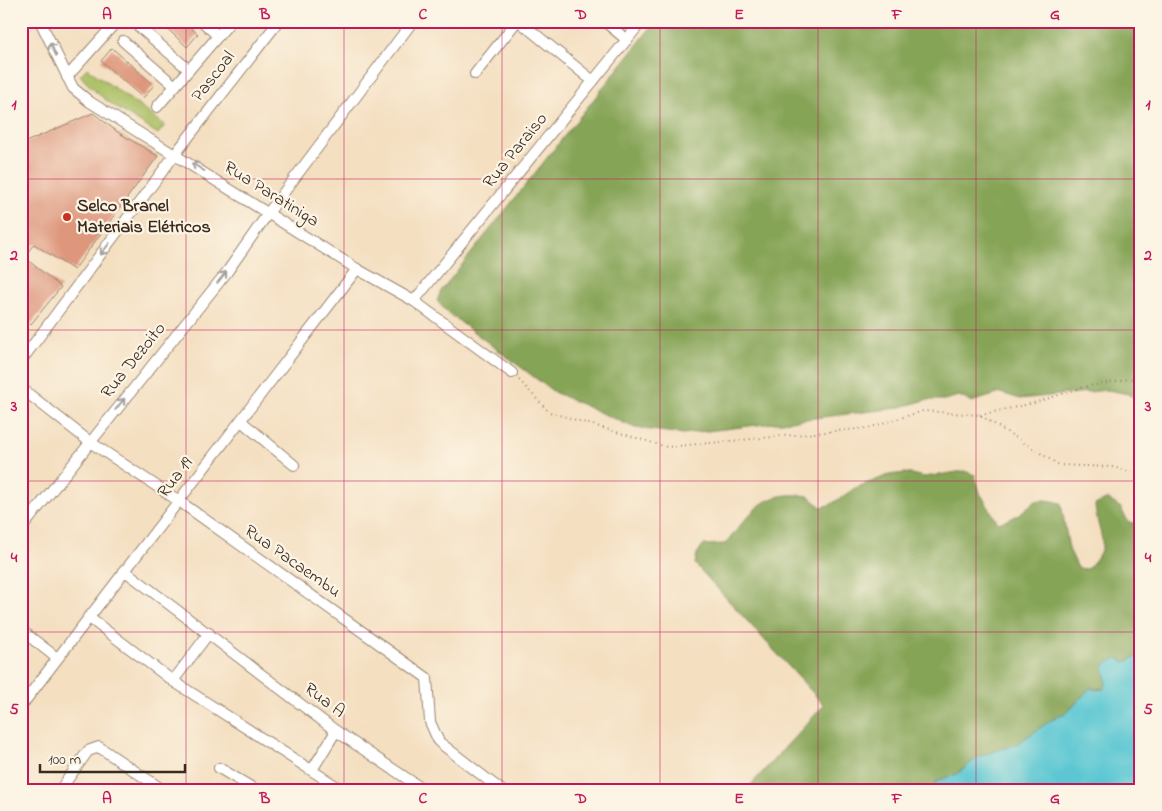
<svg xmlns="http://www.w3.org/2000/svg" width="1162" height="811" viewBox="0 0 1162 811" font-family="'Indie Flower',sans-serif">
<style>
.green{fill:#a8bd61;stroke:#727440}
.forest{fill:#86a457;stroke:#60673a}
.water{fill:#5bc7d3;stroke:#4b7878}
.building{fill:#de977d}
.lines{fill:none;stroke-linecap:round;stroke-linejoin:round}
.minor-casing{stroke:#988470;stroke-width:12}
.path{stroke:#988470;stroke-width:2;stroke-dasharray:1 4;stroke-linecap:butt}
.minor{stroke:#fff;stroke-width:10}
.oneway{stroke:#a79f9a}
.grid{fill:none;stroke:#c2185b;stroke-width:1;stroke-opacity:0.55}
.poi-dot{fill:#c8321e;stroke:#fcf5e5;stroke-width:2}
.labels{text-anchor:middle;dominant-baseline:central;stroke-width:4.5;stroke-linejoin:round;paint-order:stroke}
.street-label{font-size:18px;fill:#3b2a1e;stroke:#fcf5e5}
.poi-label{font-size:18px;font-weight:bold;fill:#3b2a1e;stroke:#fcf5e5;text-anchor:start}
.neatline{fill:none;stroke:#c2185b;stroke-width:2}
.grid-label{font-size:16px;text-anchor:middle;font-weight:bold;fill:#c2185b}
</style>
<rect width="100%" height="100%" fill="#fcf5e5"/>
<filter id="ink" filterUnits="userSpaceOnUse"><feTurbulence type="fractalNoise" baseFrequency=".02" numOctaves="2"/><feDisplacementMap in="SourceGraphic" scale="10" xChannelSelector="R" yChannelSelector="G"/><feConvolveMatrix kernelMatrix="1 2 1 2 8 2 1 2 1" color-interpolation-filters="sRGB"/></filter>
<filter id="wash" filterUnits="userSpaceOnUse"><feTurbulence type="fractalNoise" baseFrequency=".0096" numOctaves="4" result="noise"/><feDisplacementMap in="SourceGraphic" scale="20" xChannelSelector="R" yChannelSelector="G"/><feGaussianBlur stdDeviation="1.12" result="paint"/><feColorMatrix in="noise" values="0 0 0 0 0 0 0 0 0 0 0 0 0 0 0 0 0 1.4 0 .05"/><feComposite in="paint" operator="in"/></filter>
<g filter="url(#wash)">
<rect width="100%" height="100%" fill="#f4dfc1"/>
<path class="green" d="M87,68L165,125L158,134C131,116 100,101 80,75Z"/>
<g class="forest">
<path d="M656,21H1141V402L1128,394L1108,390L1020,399L1001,393L971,402L959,396L944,400H926L897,408L683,434L635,428L554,392L447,312L437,301L441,291Z"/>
<path d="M964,471L975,475L980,493L998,523C1003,521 1009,520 1014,517C1036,504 1030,495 1061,503L1069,549L1078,568L1087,569C1114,543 1097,537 1095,505L1108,499L1121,508L1127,521L1141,526V654L1126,662L1117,658L1105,665L1107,682L1104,689L1090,688L1069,711L1053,719L1017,744L980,757L957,774L937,781L933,790H914L912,787L909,790H746L824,705L695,564L697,554L703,545L725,544C752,513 761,489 809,496L821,507L830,505L855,488L889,475L905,473L925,477Z"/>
</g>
<path class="water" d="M1141,654V790H933L937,781L957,774L980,756L1017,744L1053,719L1069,711L1090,688L1095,690L1104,689L1107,682L1104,665L1117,658L1126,662Z"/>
<g id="blocks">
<g class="building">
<path d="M159,21H183L198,34L187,47Z"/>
<path d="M112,48L154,85L143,98L101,61Z"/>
<path d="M93,113L119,133L158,156L74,270L34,244L24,257L61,287L31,324L21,316V144Z"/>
</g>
</g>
</g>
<g filter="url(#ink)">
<use href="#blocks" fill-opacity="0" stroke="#988470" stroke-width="1"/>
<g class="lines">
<defs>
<g id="minor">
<path d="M40,21L73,88L90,102L357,269L414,301L512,373"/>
<path d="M202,21L218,36"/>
<path d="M519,21L593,81"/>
<path d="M604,21L627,40"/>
<path d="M137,25L189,70"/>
<path d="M123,41L175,86"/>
<path d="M475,74L517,21"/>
<path d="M67,77L117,21"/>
<path d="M157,107L231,21"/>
<path d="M414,301L642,21"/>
<path d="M21,361L176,153L279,21"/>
<path d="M21,388L90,442L179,501L427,678L430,722L439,742L501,790"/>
<path d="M241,421L294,465"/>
<path d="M21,529L227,272L269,212L413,21"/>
<path d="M124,570L336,731L424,790"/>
<path d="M88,617L173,681L342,790"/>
<path d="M21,630L57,658"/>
<path d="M173,681L209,633"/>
<path d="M21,706L357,269"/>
<path d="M219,768L256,790"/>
<path d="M312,770L336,731"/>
<path d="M60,790L88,751L99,747L163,790"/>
</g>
</defs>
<use href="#minor" class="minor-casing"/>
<g class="path">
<path d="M519,380L549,412L667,447L868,428L923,411L980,415L1059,465L1112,467L1141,475"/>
<path d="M980,415L1034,403L1084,387L1141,377"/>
</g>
<use href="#minor" class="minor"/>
</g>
<defs><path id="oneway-shaft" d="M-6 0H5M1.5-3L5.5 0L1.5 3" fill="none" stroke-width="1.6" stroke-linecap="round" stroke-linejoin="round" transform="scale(1.25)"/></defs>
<g class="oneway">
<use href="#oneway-shaft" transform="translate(53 49) rotate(-116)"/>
<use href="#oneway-shaft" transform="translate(198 167) rotate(-148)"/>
<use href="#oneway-shaft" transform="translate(105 249) rotate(127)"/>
<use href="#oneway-shaft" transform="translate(222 277) rotate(-51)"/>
<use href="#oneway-shaft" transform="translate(120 404) rotate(-51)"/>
</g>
</g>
<path class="grid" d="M186,21V790M344,21V790M502,21V790M660,21V790M818,21V790M976,21V790M21,179H1141M21,330H1141M21,481H1141M21,632H1141"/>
<circle class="poi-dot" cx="67" cy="217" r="5"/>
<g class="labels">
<g class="street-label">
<text transform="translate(214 77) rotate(-52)">Pascoal</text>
<text transform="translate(516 151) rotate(-51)">Rua Paraiso</text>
<text transform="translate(271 195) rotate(32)">Rua Paratiniga</text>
<text transform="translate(134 361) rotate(-51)">Rua Dezoito</text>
<text transform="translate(176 478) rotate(-52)">Rua 19</text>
<text transform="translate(292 562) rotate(35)">Rua Pacaembu</text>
<text transform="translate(324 701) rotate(37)">Rua A</text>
</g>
<g class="poi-label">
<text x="77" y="207">Selco Branel<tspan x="77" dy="21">Materiais Elétricos</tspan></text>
</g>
</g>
<rect width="1162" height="811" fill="none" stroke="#fcf5e5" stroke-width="55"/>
<path d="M40 764v8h145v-8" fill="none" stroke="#3b2a1e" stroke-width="2.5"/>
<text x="48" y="764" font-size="15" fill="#3b2a1e" stroke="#fcf5e5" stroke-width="4" paint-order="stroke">100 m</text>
<rect x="28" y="28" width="1106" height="756" class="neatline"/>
<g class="grid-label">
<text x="107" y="19">A</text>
<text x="265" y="19">B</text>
<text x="423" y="19">C</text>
<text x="581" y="19">D</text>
<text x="739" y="19">E</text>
<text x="897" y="19">F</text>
<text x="1055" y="19">G</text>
<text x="14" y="109">1</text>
<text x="1148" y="109">1</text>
<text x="14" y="260">2</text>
<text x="1148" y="260">2</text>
<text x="14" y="411">3</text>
<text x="1148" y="411">3</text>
<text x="14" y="562">4</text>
<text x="1148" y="562">4</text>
<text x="14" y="714">5</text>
<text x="1148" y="714">5</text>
<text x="107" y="803">A</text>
<text x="265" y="803">B</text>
<text x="423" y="803">C</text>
<text x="581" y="803">D</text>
<text x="739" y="803">E</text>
<text x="897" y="803">F</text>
<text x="1055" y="803">G</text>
</g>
</svg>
